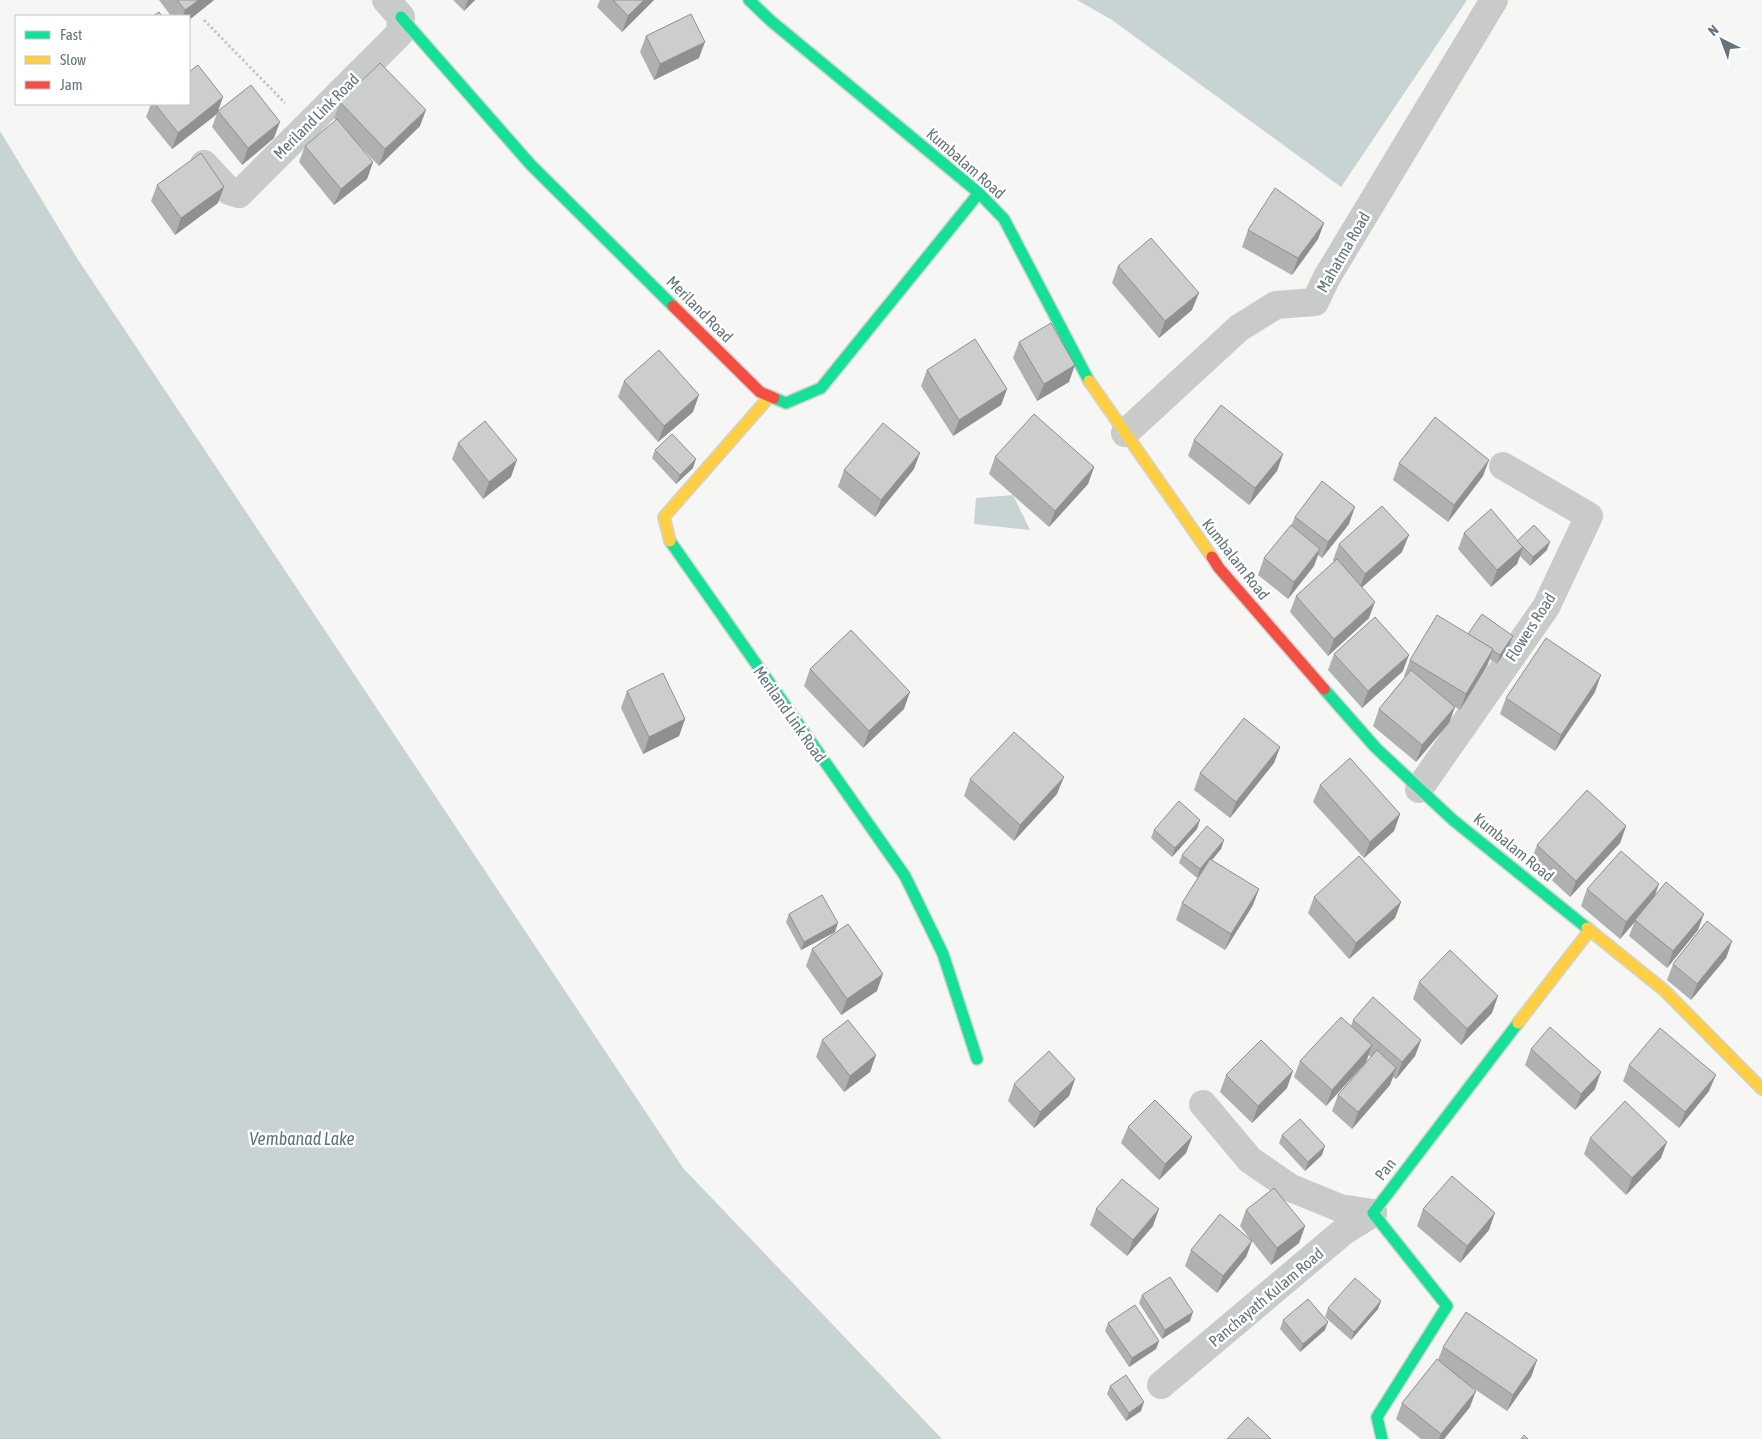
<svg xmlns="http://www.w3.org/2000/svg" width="1762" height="1439" viewBox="0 0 1762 1439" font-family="'Asap Condensed',sans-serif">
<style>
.water{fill:#c8d3d4}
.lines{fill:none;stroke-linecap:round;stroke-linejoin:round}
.fast-casing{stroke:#d2d3d3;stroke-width:14}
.slow-casing{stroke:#d2d3d3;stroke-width:14}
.jam-casing{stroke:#d2d3d3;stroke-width:14}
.path{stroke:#c6c7c8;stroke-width:3;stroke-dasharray:2.5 2.5;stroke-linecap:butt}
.street{stroke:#c9cbca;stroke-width:28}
.fast{stroke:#16e098;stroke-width:11}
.slow{stroke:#ffcf43;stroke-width:11}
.jam{stroke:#f24e42;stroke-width:11}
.wall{fill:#afb1b1}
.shaded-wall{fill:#8f9090}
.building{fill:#cccece;stroke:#8f9090}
.labels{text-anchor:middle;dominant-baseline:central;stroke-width:5;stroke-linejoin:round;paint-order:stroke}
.street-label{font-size:16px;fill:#63767e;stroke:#fff}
.water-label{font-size:18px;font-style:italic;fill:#5e7679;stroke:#fff}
</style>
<rect width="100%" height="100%" fill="#f6f6f5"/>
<g class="water">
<path d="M1077,0H1467L1341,187L1112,20Z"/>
<path d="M0,131L77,258L683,1168L942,1439H0Z"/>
<path d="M1013,495L1030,530L974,524L976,498Z"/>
</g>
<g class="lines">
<defs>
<g id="fast">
<path d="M749,0L771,21L979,193L1004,219L1089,381"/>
<path d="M401,17L531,165L673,306"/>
<path d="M774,398L786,403L821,388L979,193"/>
<path d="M670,541L905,876L943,954L977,1059"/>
<path d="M1324,689L1376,748L1453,820L1587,928"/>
<path d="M1382,1439L1377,1417L1447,1306L1373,1213L1518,1023"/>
</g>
<g id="slow">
<path d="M1089,381L1212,557"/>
<path d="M670,541L664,517L770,396"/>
<path d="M1587,928L1665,991L1762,1089"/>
<path d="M1518,1023L1590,930"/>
</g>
<g id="jam">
<path d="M673,306L760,392L774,398"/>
<path d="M1212,557L1219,568L1324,689"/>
</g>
</defs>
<use href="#fast" class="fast-casing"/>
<use href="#slow" class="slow-casing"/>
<use href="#jam" class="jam-casing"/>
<path class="path" d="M204,20L285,103"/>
<g class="street">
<path d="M204,164L229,191L239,194L400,33L401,17L386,0"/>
<path d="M1125,433L1239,328L1276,305L1315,302L1327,277L1494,0"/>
<path d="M1419,789L1546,607L1589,516L1503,466"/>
<path d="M1203,1104L1250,1160L1291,1188L1340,1208L1373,1213"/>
<path d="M1161,1385L1344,1231L1373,1213"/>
</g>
<use href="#fast" class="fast"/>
<use href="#slow" class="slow"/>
<use href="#jam" class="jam"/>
</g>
<g class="wall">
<path d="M159,0H214L189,20V16H171Z"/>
<path d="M453,0H475L464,11Z"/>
<path d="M600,0H654L622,32L597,7Z"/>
<path d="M646,36L699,58L654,80L640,52Z"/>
<path d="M340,102L420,126L379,166L353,139L373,162L367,179L334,205L299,162L305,146L336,120L334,118Z"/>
<path d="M151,104H189L217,114L172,149L146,117Z"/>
<path d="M218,111L274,138L242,165L212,127Z"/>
<path d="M157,185L218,203L175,235L151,201Z"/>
<path d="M1324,223L1318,239L1292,275L1242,247L1248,230Z"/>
<path d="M1118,266L1192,310L1159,338L1112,283Z"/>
<path d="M1019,342L1069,382L1037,401L1013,358Z"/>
<path d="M927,370L1007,389L1001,405L953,436L921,386Z"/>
<path d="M624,381L693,412L658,442L618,397Z"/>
<path d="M1194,440L1283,454L1277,471L1249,505L1188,456Z"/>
<path d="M458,443L511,477L483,499L452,459Z"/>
<path d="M655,450L693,468L676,484L652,458Z"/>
<path d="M995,457L1094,467L1088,484L1049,527L989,474Z"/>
<path d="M1399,463L1483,476L1448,522L1393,480Z"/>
<path d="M914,469L875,517L838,487L844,470Z"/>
<path d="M1295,517L1349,524L1322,558L1318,555L1314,566L1288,599L1258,575L1264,558L1291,526Z"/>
<path d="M1464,533L1517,541L1547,550L1530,566L1520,556L1517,564L1491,587L1458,549Z"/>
<path d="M1339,544L1402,552L1362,587L1369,618L1328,656L1290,612L1296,596L1334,562L1333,560Z"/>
<path d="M1468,634L1510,644L1497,664L1490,659L1487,666L1460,710L1455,707L1449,723L1416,762L1373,726L1379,709L1405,677L1404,676L1410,660Z"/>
<path d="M1334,654L1403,671L1362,708L1328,670Z"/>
<path d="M810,669L904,709L863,748L804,686Z"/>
<path d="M627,691L685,719L679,736L643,754L621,708Z"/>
<path d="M1595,692L1555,751L1500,714L1506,698Z"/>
<path d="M1280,747L1274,763L1230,818L1194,790L1200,773Z"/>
<path d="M970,779L1057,794L1014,841L964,796Z"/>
<path d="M1320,785L1400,814L1394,831L1364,858L1313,802Z"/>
<path d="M1626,826L1620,843L1570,897L1531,861L1537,845Z"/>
<path d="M1197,829L1172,857L1151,838L1154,830Z"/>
<path d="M1224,840L1221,849L1212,860L1253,905L1225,950L1176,920L1182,903L1202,871L1197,878L1179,863L1182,855Z"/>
<path d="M1587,889L1654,897L1698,930L1667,968L1629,936L1635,921L1620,939L1581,906Z"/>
<path d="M1314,897L1401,902L1395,918L1349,959L1308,913Z"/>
<path d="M789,914L835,932L801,950L786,922Z"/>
<path d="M1732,941L1726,958L1691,1000L1667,980L1673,964Z"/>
<path d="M812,949L877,991L841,1015L806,966Z"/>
<path d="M1419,982L1492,1013L1461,1045L1413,999Z"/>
<path d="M1353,1020L1421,1040L1415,1056L1396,1079L1393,1077L1390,1085L1352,1129L1332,1111L1338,1095L1371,1057L1369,1055L1366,1062L1326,1106L1294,1077L1300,1061L1351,1026Z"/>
<path d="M822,1040L876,1055L870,1072L844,1092L816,1057Z"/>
<path d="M1531,1049L1595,1089L1575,1110L1525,1065Z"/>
<path d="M1629,1065L1709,1091L1679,1128L1623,1081Z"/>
<path d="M1226,1075L1287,1088L1252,1123L1220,1092Z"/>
<path d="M1075,1079L1069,1096L1034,1128L1008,1101L1014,1084Z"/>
<path d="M1128,1127L1192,1137L1186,1153L1159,1180L1121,1143Z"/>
<path d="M1282,1135L1322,1155L1305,1171L1279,1143Z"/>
<path d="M1590,1138L1661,1158L1626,1195L1584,1154Z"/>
<path d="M1096,1209L1153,1226L1127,1256L1090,1225Z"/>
<path d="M1423,1209L1489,1230L1460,1263L1417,1226Z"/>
<path d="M1246,1210L1305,1226L1299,1243L1271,1265L1252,1241L1246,1257L1217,1293L1185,1266L1191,1250L1250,1239L1240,1226Z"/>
<path d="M1142,1295L1190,1321L1162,1339L1139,1303Z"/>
<path d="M1381,1301L1378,1309L1351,1340L1325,1317L1328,1308Z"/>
<path d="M1283,1320L1325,1330L1300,1352L1280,1329Z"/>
<path d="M1108,1323L1159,1341L1156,1349L1129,1367L1105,1331Z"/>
<path d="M1443,1347L1537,1360L1531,1377L1507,1411L1470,1386V1407L1444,1439H1421L1396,1419L1402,1403L1438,1360Z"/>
<path d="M1110,1386L1141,1411L1126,1421L1107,1394Z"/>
</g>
<g class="shaded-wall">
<path d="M199,0H214L189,20V16H183L185,10Z"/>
<path d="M468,0H475L464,11Z"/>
<path d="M644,0H654L622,32L628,16Z"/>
<path d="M705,42L699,58L654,80L660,64Z"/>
<path d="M223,97L217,114L172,149L178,133Z"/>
<path d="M426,110L420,126L379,166L385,149Z"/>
<path d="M280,122L274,138L242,165L248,148Z"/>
<path d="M373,162L367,179L334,205L341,189Z"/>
<path d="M224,187L218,203L175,235L181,218Z"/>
<path d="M1324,223L1318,239L1292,275L1298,258Z"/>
<path d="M1199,293L1192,310L1159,338L1165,321Z"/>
<path d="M1075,365L1069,382L1037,401L1044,384Z"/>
<path d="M1007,389L1001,405L953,436L959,420Z"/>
<path d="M699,395L693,412L658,442L664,426Z"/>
<path d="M920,453L914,469L875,517L881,500Z"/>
<path d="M1283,454L1277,471L1249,505L1255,488Z"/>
<path d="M696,459L693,468L676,484L680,475Z"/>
<path d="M517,460L511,477L483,499L489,482Z"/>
<path d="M1489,460L1483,476L1448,522L1454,505Z"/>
<path d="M1094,467L1088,484L1049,527L1055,511Z"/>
<path d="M1355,507L1349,524L1322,558L1328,542Z"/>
<path d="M1409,535L1402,552L1359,590L1365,574Z"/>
<path d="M1550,542L1547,550L1530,566L1533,557Z"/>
<path d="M1523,547L1517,564L1491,587L1497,570Z"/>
<path d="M1320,549L1314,566L1288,599L1294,582Z"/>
<path d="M1375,602L1369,618L1328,656L1334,639Z"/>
<path d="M1513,636L1510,644L1497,664L1500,655Z"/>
<path d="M1493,649L1487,666L1460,710L1466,694Z"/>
<path d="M1409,655L1403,671L1362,708L1368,691Z"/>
<path d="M1601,675L1595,692L1555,751L1561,735Z"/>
<path d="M910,692L904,709L863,748L869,731Z"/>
<path d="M1455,707L1449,723L1416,762L1422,745Z"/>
<path d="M685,719L679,736L643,754L649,737Z"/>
<path d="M1280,747L1274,763L1230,818L1236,802Z"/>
<path d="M1064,777L1057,794L1014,841L1020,825Z"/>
<path d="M1400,814L1394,831L1364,858L1370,842Z"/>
<path d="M1200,820L1197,829L1172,857L1175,848Z"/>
<path d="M1626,826L1620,843L1570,897L1576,881Z"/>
<path d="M1224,840L1221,849L1197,878L1200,869Z"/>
<path d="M1659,884L1653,901L1620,939L1626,922Z"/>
<path d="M1259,889L1253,905L1225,950L1231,934Z"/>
<path d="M1401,902L1395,918L1349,959L1356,943Z"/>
<path d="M1704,914L1698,930L1667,968L1673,951Z"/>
<path d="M838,923L835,932L801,950L804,942Z"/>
<path d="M1732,941L1726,958L1691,1000L1697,984Z"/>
<path d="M883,974L877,991L841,1015L847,999Z"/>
<path d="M1498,996L1492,1013L1461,1045L1467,1029Z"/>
<path d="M1421,1040L1415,1056L1396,1079L1402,1062Z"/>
<path d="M1372,1045L1366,1062L1326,1106L1332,1090Z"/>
<path d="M876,1055L870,1072L844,1092L850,1076Z"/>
<path d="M1396,1068L1390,1085L1352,1129L1358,1112Z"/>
<path d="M1293,1071L1287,1088L1252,1123L1258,1106Z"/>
<path d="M1601,1072L1595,1089L1575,1110L1581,1094Z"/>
<path d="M1716,1075L1709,1091L1679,1128L1685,1112Z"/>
<path d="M1075,1079L1069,1096L1034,1128L1040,1112Z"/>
<path d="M1192,1137L1186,1153L1159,1180L1165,1164Z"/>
<path d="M1667,1142L1661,1158L1626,1195L1632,1178Z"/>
<path d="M1325,1146L1322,1155L1305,1171L1308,1162Z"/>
<path d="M1159,1209L1153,1226L1127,1256L1133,1240Z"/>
<path d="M1495,1213L1489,1230L1460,1263L1467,1246Z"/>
<path d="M1305,1226L1299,1243L1271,1265L1277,1248Z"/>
<path d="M1252,1241L1246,1257L1217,1293L1223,1276Z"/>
<path d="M1381,1301L1378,1309L1351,1340L1354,1332Z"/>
<path d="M1193,1312L1190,1321L1162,1339L1165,1330Z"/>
<path d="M1328,1322L1325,1330L1300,1352L1303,1344Z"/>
<path d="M1159,1341L1156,1349L1129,1367L1132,1358Z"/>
<path d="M1537,1360L1531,1377L1507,1411L1513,1395Z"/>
<path d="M1476,1391L1470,1407L1444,1439H1439L1441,1434Z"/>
<path d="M1144,1402L1141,1411L1126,1421L1129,1413Z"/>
</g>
<g class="building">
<path d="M177,0H199L185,10Z"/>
<path d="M613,0H644L628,16Z"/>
<path d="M159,12L162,16H153Z"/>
<path d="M691,14L705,42L660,64L646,36Z"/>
<path d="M380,63L426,110L385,149L340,102Z"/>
<path d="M198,65L223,97L178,133L155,104H189V72Z"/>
<path d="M251,85L280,122L248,148L218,111Z"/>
<path d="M337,119L373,162L341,189L305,146Z"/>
<path d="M201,153L224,187L181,218L157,185Z"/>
<path d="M1275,188L1324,223L1298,258L1248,230Z"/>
<path d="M1151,238L1199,293L1165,321L1118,266Z"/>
<path d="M1051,323L1075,365L1044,384L1019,342Z"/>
<path d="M975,339L1007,389L959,420L927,370Z"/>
<path d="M659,350L699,395L664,426L624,381Z"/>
<path d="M1221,405L1283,454L1255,488L1194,440Z"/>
<path d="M1034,414L1094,467L1055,511L995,457Z"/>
<path d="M1435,417L1489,460L1454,505L1399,463Z"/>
<path d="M485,421L517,460L489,482L458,443Z"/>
<path d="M883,423L920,453L881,500L844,470Z"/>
<path d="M672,434L696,459L680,475L655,450Z"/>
<path d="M1322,481L1355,507L1328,542L1295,517Z"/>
<path d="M1382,506L1409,535L1365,574L1339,544Z"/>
<path d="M1491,509L1523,547L1497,570L1464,533Z"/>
<path d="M1291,525L1320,549L1294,582L1264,558Z"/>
<path d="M1534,525L1550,542L1533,557L1517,541Z"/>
<path d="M1337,559L1375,602L1334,639L1296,596Z"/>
<path d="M1482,614L1513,636L1500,655L1492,650L1493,649L1468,634Z"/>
<path d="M1437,615L1493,649L1466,694L1410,660Z"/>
<path d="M1375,617L1409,655L1368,691L1334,654Z"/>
<path d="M851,630L910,692L869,731L810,669Z"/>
<path d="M1546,638L1601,675L1561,735L1506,698Z"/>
<path d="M1411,670L1455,707L1422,745L1379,709Z"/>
<path d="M663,673L685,719L649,737L627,691Z"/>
<path d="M1244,718L1280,747L1236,802L1200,773Z"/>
<path d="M1014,732L1064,777L1020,825L970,779Z"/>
<path d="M1350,758L1400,814L1370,842L1320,785Z"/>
<path d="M1587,790L1626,826L1576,881L1537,845Z"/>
<path d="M1179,801L1200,820L1175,848L1154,830Z"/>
<path d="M1207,826L1224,840L1200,869L1182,855Z"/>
<path d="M1621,851L1659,884L1626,922L1587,889Z"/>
<path d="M1359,856L1401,902L1356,943L1314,897Z"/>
<path d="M1210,859L1259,889L1231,934L1182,903Z"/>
<path d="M1666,882L1704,914L1673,951L1635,920Z"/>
<path d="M822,895L838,923L804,942L789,914Z"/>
<path d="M1707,921L1732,941L1697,984L1673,964Z"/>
<path d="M848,924L883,974L847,999L812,949Z"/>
<path d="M1450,950L1498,996L1467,1029L1419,982Z"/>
<path d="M1373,997L1421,1040L1402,1062L1353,1020Z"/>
<path d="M1341,1017L1372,1045L1332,1090L1300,1061Z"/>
<path d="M848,1020L876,1055L850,1076L822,1040Z"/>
<path d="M1550,1027L1601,1072L1581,1094L1531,1049Z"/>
<path d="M1660,1028L1716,1075L1685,1112L1629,1065Z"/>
<path d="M1261,1040L1293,1071L1258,1106L1226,1075Z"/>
<path d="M1377,1050L1396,1068L1358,1112L1338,1095Z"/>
<path d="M1049,1051L1075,1079L1040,1112L1014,1084Z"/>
<path d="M1155,1100L1192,1137L1165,1164L1128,1127Z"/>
<path d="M1625,1101L1667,1142L1632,1178L1590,1138Z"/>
<path d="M1300,1119L1325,1146L1308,1162L1282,1135Z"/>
<path d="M1452,1176L1495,1213L1467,1246L1423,1209Z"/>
<path d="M1122,1179L1159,1209L1133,1240L1096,1209Z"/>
<path d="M1274,1188L1305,1226L1277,1248L1246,1210Z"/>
<path d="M1220,1214L1252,1241L1223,1276L1191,1250Z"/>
<path d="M1170,1277L1193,1312L1165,1330L1142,1295Z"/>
<path d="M1355,1278L1381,1301L1354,1332L1328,1308Z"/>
<path d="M1308,1299L1328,1322L1303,1344L1283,1320Z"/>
<path d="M1135,1305L1159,1341L1132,1358L1108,1323Z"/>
<path d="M1466,1312L1537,1360L1513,1395L1443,1347Z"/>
<path d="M1437,1359L1476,1391L1441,1434L1402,1403Z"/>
<path d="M1126,1375L1144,1402L1129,1413L1110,1386Z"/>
<path d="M1248,1417L1271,1439H1227Z"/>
<path d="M1524,1435L1528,1439H1521Z"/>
</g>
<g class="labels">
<g class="street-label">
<text transform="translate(316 116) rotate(-45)">Meriland Link Road</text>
<text transform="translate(966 163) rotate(41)">Kumbalam Road</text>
<text transform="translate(1343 252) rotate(-60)">Mahatma Road</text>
<text transform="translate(700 309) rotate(45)">Meriland Road</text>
<text transform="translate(1236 559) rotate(52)">Kumbalam Road</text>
<text transform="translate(1530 627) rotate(-57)">Flowers Road</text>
<text transform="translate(790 714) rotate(55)">Meriland Link Road</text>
<text transform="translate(1514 847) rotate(39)">Kumbalam Road</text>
<text transform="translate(1385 1169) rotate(-52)">Pan</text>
<text transform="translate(1266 1297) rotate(-40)">Panchayath Kulam Road</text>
</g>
<g class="water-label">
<text x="302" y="1138">Vembanad Lake</text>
</g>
</g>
<rect x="15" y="15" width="175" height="90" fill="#ffffff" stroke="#c1c8cb"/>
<rect x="25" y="31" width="25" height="8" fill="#16e098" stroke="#c1c8cb"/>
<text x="60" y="40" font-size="15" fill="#63767e">Fast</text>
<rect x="25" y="56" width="25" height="8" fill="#ffcf43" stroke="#c1c8cb"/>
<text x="60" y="65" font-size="15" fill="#63767e">Slow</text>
<rect x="25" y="81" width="25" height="8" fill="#f24e42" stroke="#c1c8cb"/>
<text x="60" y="90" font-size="15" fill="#63767e">Jam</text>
<g transform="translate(1722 40) rotate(318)" stroke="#ffffff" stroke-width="4" paint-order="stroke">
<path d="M0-4L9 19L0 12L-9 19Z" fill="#63767e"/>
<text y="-8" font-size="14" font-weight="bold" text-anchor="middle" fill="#63767e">N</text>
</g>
</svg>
